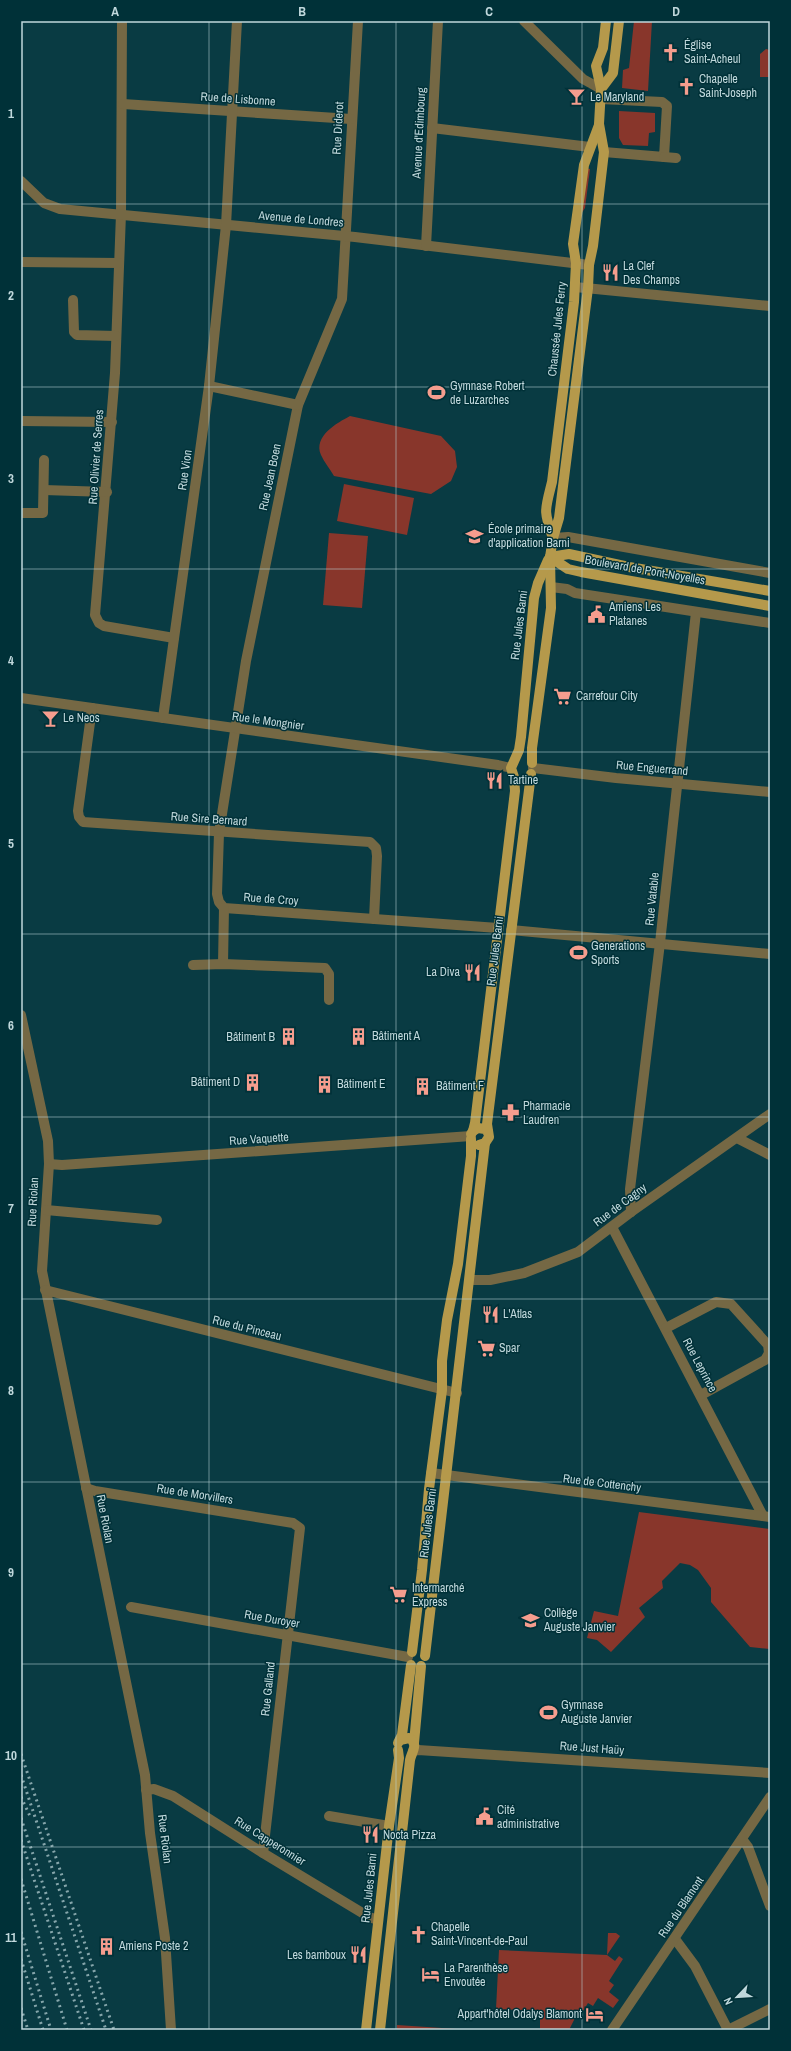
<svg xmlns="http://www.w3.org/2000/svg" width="791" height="2051" viewBox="0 0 791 2051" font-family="'Archivo Narrow',sans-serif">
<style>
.green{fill:#88362b}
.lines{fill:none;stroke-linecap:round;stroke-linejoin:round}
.minor{stroke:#756844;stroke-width:10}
.major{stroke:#b5994b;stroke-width:10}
.rail{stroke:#86a6ab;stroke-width:3;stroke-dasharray:2 4;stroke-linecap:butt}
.grid{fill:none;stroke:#c0d8dc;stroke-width:1;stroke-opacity:0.55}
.labels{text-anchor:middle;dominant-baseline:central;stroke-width:3;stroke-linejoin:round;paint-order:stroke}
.poi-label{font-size:12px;fill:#c0d8dc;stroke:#003138;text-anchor:start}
.street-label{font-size:12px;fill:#c0d8dc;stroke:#003138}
.neatline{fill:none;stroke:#c0d8dc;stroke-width:1.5}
.grid-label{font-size:13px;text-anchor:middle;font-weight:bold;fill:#c0d8dc}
</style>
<rect width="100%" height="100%" fill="#093b43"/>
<g class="green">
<path d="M634,21H652L648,91L622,88L623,70L629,68Z"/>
<path d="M766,49L770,50V77H760V54Z"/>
<path d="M619,111L655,113V132L649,133L648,146L623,145L619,138Z"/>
<path d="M586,168L590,169L585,208L581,214Z"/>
<path d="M350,416L441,436L455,451L457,467L451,481L431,494L334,476C330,469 324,462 321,455C313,436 337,423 350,416Z"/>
<path d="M344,484L414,498L407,535L337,521Z"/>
<path d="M329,533L368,536L362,608L323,605Z"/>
<path d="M639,1512L770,1529V1649L750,1647L711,1602V1588L698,1570L690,1565L680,1563L662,1581L663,1588L639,1608L645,1617L611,1652L597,1640L587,1638L594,1611L618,1616Z"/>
<path d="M608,1933H616L620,1936L607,1955L615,1961L619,1956L623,1959L609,1981L614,1985L609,1992L619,2000L613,2008L598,1998L593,2006L588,2003L578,2019L575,2018L569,2030H540V2011L496,2009L499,1950L607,1955Z"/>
<path d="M397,2025L472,2030H397Z"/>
</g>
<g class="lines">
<g class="minor">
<path d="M122,21L121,214L115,373L95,615L99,623L104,626L174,638"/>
<path d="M358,21L342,299L298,405L246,661L219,833L217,894L219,902L224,908L498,928"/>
<path d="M524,21L583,79L601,89"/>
<path d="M601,99L662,102L667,106L664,157L604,152"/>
<path d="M123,104L351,119"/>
<path d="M432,128L590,147"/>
<path d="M664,157L676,158"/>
<path d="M21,181L44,203L60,209L355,237L589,265"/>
<path d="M426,246L438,21"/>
<path d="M21,262L119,263"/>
<path d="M575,287L770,306"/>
<path d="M73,300L74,332L77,335L116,336"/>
<path d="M209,386L298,405"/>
<path d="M21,421L112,422"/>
<path d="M44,490L107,492"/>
<path d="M21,513H43L44,460"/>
<path d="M553,538L568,537L770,573"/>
<path d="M551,587L567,589L575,593L770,623"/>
<path d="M21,698L498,765L511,768"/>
<path d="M92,708L78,811L79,817L83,822L370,842L376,848L377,856L374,919"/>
<path d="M163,718L209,386L226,225L237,21"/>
<path d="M533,768L616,778L770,792"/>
<path d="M511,930L770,954"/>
<path d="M223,964L224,908"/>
<path d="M193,965L223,964L325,968L329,974V1000"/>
<path d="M21,1015L48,1141L49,1164L42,1271L145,1775L150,1833L165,1938L171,2030"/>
<path d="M737,1138L770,1155"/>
<path d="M49,1164L62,1165L471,1136"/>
<path d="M46,1210L157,1220"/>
<path d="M631,1212L630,1189L660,943L696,612"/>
<path d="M612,1227L763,1516"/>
<path d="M470,1280H490L524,1273L578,1252L631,1212L770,1114"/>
<path d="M45,1290L457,1393"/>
<path d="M666,1328L716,1302L731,1304L768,1345L769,1353L765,1360L701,1395"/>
<path d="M431,1473L770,1517"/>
<path d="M86,1488L95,1491L293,1523L300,1528L263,1853"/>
<path d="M131,1607L408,1657"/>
<path d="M413,1751L418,1750L770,1773"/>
<path d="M146,1790L154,1789L173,1796L263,1853L369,1917L378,1920"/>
<path d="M329,1816L389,1826"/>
<path d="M742,1839L748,1847L770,1906"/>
<path d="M675,1939L695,1966L728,2030"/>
<path d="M612,2030L770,1797"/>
<path d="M728,2030L770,2009"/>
</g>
<g class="major">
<path d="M601,89L596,66L603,48L606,21"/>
<path d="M553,538C543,510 545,510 552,482L574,302L576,263L573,244L584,165L599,125"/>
<path d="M550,557L568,569L581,572L770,606"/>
<path d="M550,557L569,554L629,567L770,591"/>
<path d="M532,763V748L551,608L550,557L553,538L559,518L588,288L589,265L593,246L604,152L599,124L601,89L613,73L619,21"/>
<path d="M473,1131L475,1123L515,791L514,777L511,768L519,750L521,737L534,598L538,583L548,560"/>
<path d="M471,1134L473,1131L478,1128L485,1129L488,1132"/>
<path d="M479,1145L485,1143L489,1137L487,1124L531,774"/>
<path d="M412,1652L422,1570L429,1489L442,1390V1361L447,1320L458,1264L471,1156V1139"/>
<path d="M425,1656L485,1143"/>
<path d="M398,1743L402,1735L411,1665"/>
<path d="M414,1743L421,1666"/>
<path d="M366,2030L389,1826L399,1758L398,1750"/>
<path d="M380,2030L410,1760C412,1751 419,1744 409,1738L400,1740"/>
</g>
<g class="rail">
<path d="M21,1754L114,2030"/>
<path d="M21,1775L106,2030"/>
<path d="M21,1797L30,1816"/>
<path d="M21,1818L91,2030"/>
<path d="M21,1840L84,2030"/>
<path d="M21,1879L67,2030"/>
<path d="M21,1932L51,2030"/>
<path d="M21,1959L43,2030"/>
<path d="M21,2008L28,2030"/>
</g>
</g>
<path class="grid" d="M209,21V2030M396,21V2030M582,21V2030M21,204H770M21,387H770M21,569H770M21,752H770M21,934H770M21,1117H770M21,1299H770M21,1482H770M21,1664H770M21,1847H770"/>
<defs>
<symbol id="church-bare" viewBox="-9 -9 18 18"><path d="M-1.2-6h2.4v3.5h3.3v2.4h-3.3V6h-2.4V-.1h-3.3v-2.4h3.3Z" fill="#f59d8e" stroke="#003138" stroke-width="2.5" paint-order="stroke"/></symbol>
<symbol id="bar-bare" viewBox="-9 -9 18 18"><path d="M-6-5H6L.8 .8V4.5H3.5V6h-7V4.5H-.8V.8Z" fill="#f59d8e" stroke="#003138" stroke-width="2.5" paint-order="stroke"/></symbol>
<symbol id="restaurant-bare" viewBox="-9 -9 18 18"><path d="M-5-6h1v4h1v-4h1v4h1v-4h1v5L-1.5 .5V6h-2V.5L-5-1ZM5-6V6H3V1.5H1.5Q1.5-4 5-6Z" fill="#f59d8e" stroke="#003138" stroke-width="2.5" paint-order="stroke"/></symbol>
<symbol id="stadium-bare" viewBox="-9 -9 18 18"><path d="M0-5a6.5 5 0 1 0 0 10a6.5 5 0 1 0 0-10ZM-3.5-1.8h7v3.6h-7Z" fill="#f59d8e" stroke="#003138" stroke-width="2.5" paint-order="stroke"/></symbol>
<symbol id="school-bare" viewBox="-9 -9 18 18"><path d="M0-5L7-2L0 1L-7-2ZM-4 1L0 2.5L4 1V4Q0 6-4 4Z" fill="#f59d8e" stroke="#003138" stroke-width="2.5" paint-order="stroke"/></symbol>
<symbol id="civic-bare" viewBox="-9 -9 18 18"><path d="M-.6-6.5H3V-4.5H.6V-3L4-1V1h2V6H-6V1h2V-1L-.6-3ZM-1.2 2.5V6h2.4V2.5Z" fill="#f59d8e" stroke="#003138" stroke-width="2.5" paint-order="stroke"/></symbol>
<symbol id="supermarket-bare" viewBox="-9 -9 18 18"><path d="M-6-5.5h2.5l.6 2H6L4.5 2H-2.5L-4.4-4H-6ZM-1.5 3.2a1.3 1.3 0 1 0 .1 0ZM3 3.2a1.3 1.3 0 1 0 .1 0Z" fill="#f59d8e" stroke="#003138" stroke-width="2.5" paint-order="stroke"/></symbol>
<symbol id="building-bare" viewBox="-9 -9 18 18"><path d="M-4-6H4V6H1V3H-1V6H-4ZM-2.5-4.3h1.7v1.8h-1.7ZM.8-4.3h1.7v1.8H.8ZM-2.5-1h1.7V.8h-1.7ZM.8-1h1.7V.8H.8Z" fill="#f59d8e" stroke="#003138" stroke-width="2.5" paint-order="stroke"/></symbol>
<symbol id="pharmacy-bare" viewBox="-9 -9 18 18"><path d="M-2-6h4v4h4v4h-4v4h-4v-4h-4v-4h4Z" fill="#f59d8e" stroke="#003138" stroke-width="2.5" paint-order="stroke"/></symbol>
<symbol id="hotel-bare" viewBox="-9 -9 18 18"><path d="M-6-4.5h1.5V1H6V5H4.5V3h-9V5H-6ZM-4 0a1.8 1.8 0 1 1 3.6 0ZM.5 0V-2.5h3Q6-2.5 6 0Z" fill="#f59d8e" stroke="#003138" stroke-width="2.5" paint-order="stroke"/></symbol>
</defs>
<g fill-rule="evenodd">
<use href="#church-bare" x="658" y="40" width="25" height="25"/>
<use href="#church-bare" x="674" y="74" width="25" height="25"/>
<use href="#bar-bare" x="564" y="84" width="25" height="25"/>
<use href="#restaurant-bare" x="598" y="260" width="25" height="25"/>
<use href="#stadium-bare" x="424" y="380" width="25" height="25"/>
<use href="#school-bare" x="462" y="524" width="25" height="25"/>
<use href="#civic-bare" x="584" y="602" width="25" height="25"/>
<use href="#supermarket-bare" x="550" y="684" width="25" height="25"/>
<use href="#bar-bare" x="38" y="706" width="25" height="25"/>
<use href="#restaurant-bare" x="482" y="768" width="25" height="25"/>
<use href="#stadium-bare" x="566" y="940" width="25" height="25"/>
<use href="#restaurant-bare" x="460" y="960" width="25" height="25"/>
<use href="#building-bare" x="346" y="1024" width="25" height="25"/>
<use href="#building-bare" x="276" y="1024" width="25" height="25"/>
<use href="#building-bare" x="240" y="1070" width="25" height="25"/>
<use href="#building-bare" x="312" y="1072" width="25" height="25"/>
<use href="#building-bare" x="410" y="1074" width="25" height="25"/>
<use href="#pharmacy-bare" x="498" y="1100" width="25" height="25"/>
<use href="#restaurant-bare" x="478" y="1302" width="25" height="25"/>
<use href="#supermarket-bare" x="474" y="1336" width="25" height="25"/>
<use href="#supermarket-bare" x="386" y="1582" width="25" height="25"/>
<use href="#school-bare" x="518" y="1608" width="25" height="25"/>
<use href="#stadium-bare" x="536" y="1700" width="25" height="25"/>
<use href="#civic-bare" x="472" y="1804" width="25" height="25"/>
<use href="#restaurant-bare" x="358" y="1822" width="25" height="25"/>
<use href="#church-bare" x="406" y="1922" width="25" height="25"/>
<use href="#building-bare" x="94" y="1934" width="25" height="25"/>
<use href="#restaurant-bare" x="346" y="1942" width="25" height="25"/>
<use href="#hotel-bare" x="418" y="1962" width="25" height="25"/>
<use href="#hotel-bare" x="582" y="2002" width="25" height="25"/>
</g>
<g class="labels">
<g class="poi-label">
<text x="684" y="45">Église<tspan x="684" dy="14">Saint-Acheul</tspan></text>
<text x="699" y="79">Chapelle<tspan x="699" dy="14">Saint-Joseph</tspan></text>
<text x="590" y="97">Le Maryland</text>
<text x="623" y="266">La Clef<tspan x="623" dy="14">Des Champs</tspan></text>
<text x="450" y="386">Gymnase Robert<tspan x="450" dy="14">de Luzarches</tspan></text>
<text x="488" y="529">École primaire<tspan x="488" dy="14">d'application Barni</tspan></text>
<text x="609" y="607">Amiens Les<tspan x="609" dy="14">Platanes</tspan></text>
<text x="576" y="696">Carrefour City</text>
<text x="63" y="718">Le Neos</text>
<text x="508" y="780">Tartine</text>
<text x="591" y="946">Generations<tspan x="591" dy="14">Sports</tspan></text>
<text x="460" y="972" text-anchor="end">La Diva</text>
<text x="372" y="1036">Bâtiment A</text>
<text x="275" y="1037" text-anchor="end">Bâtiment B</text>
<text x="240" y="1082" text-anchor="end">Bâtiment D</text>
<text x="337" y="1084">Bâtiment E</text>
<text x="436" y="1086">Bâtiment F</text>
<text x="523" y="1106">Pharmacie<tspan x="523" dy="14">Laudren</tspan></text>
<text x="503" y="1314">L'Atlas</text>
<text x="499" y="1348">Spar</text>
<text x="412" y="1588">Intermarché<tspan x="412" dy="14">Express</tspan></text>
<text x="544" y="1613">Collège<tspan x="544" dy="14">Auguste Janvier</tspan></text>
<text x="561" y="1705">Gymnase<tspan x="561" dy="14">Auguste Janvier</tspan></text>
<text x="497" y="1810">Cité<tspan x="497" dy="14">administrative</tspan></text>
<text x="383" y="1835">Nocta Pizza</text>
<text x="431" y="1927">Chapelle<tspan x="431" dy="14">Saint-Vincent-de-Paul</tspan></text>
<text x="119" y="1946">Amiens Poste 2</text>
<text x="346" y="1955" text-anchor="end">Les bamboux</text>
<text x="444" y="1968">La Parenthèse<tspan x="444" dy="14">Envoutée</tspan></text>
<text x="582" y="2014" text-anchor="end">Appart'hôtel Odalys Blamont</text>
</g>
<g class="street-label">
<text transform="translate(238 99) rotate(4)">Rue de Lisbonne</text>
<text transform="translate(338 128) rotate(-87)">Rue Diderot</text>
<text transform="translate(419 133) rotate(-87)">Avenue d'Edimbourg</text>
<text transform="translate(301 219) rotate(5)">Avenue de Londres</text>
<text transform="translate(557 329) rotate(-84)">Chaussée Jules Ferry</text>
<text transform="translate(96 457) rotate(-86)">Rue Olivier de Serres</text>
<text transform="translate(185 470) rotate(-82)">Rue Vion</text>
<text transform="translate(270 477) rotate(-78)">Rue Jean Boen</text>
<text transform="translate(645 570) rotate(10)">Boulevard de Pont-Noyelles</text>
<text transform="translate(519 625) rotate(-83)">Rue Jules Barni</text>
<text transform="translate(268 721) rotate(8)">Rue le Mongnier</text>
<text transform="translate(652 768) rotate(5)">Rue Enguerrand</text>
<text transform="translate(209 819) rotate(4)">Rue Sire Bernard</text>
<text transform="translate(271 899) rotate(4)">Rue de Croy</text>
<text transform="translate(652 899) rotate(-84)">Rue Vatable</text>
<text transform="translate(495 951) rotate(-83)">Rue Jules Barni</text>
<text transform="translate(259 1139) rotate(-4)">Rue Vaquette</text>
<text transform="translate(33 1202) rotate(-87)">Rue Riolan</text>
<text transform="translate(620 1205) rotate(-37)">Rue de Cagny</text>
<text transform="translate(247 1328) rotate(14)">Rue du Pinceau</text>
<text transform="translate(700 1365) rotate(62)">Rue Leprince</text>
<text transform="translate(602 1483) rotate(7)">Rue de Cottenchy</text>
<text transform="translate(195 1494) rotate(9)">Rue de Morvillers</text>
<text transform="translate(105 1519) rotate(79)">Rue Riolan</text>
<text transform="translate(428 1523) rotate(-83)">Rue Jules Barni</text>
<text transform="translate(272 1619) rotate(10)">Rue Duroyer</text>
<text transform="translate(268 1689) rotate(-84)">Rue Galland</text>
<text transform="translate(592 1748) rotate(4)">Rue Just Haüy</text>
<text transform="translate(165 1839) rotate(83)">Rue Riolan</text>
<text transform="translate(270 1841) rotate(32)">Rue Capperonnier</text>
<text transform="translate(369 1888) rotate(-84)">Rue Jules Barni</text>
<text transform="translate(681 1907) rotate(-56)">Rue du Blamont</text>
</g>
</g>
<rect width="791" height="2051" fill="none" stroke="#003138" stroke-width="44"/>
<g transform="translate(737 1997) rotate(245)" stroke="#003138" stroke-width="3" paint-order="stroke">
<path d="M0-3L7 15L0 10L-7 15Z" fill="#c0d8dc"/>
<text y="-6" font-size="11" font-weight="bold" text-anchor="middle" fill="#c0d8dc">N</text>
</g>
<rect x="22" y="22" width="747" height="2007" class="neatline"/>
<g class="grid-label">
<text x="115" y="16">A</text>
<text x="302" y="16">B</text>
<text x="489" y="16">C</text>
<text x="676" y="16">D</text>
<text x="11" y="118">1</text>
<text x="11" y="300">2</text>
<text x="11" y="483">3</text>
<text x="11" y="665">4</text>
<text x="11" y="848">5</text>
<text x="11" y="1030">6</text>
<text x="11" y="1213">7</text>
<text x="11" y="1395">8</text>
<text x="11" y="1577">9</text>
<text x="11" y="1760">10</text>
<text x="11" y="1942">11</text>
</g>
</svg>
